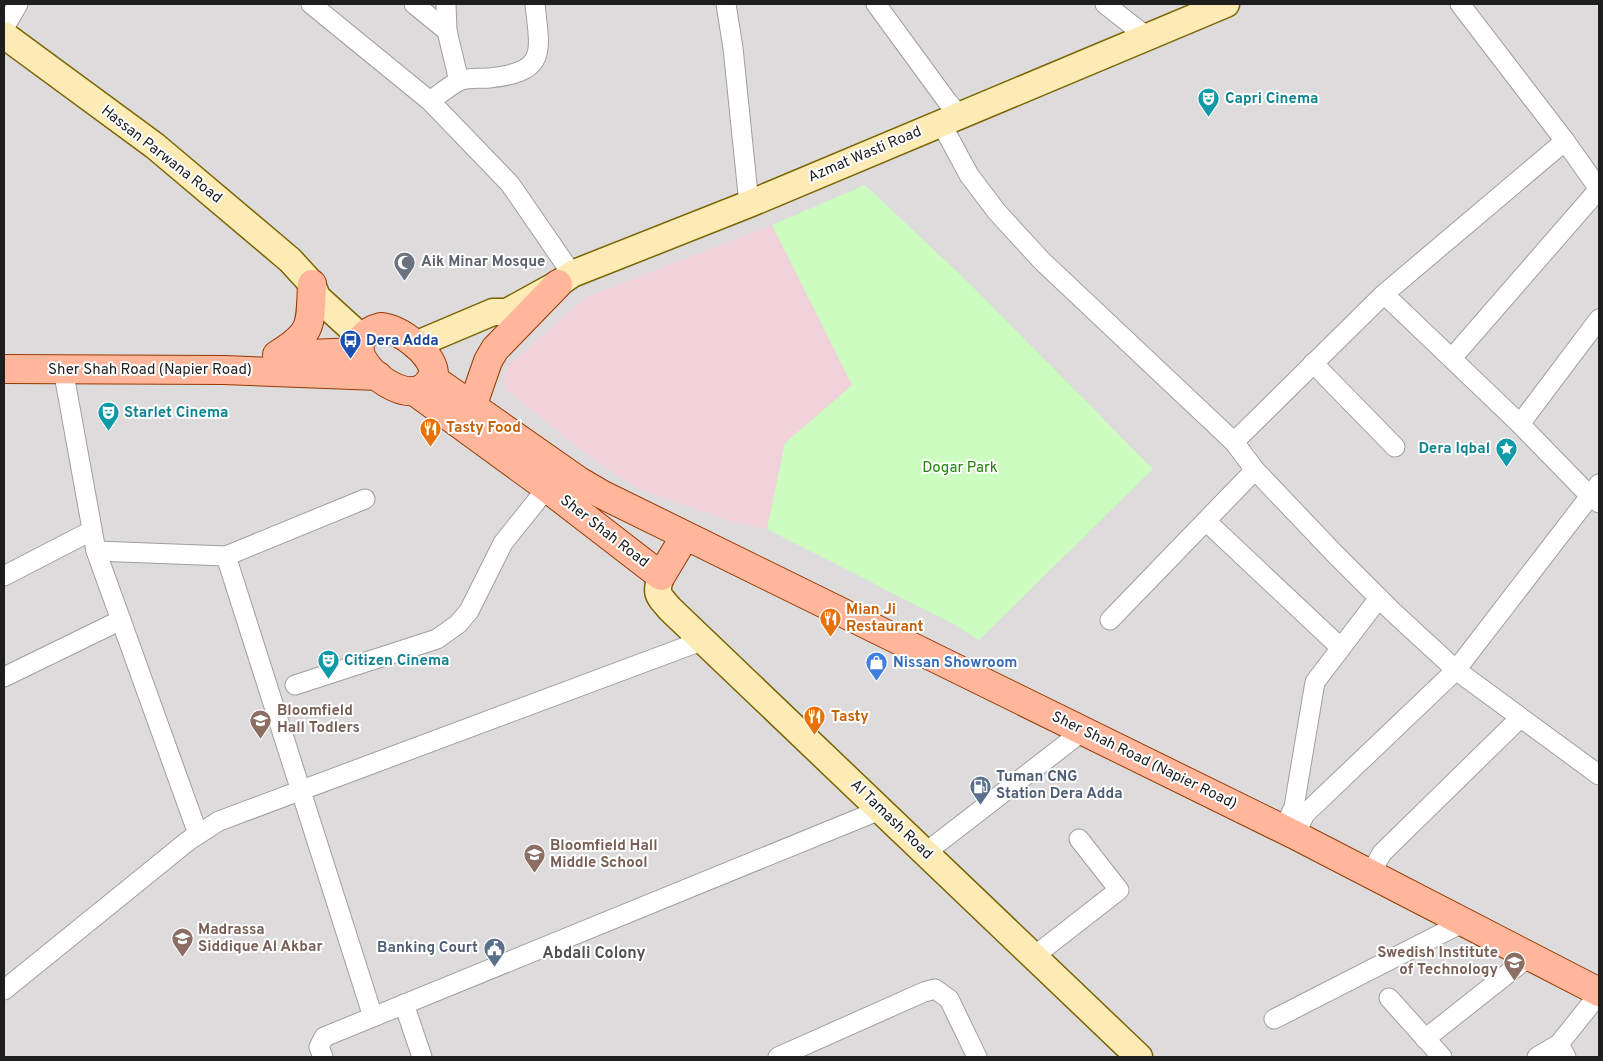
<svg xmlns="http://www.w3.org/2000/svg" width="1603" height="1061" viewBox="0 0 1603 1061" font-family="Overpass,sans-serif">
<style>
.residential{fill:#dddbdc}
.commercial{fill:#f2d2da}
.park{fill:#ccfcbf}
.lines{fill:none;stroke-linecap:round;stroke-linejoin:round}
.minor-casing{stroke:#9f9f9f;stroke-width:21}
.secondary-casing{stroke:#7b6400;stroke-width:29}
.primary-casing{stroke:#993900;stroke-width:30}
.minor{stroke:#fff;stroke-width:19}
.secondary{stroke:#fdebb5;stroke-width:26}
.primary{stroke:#ffb69a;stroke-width:28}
.labels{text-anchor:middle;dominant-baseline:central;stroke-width:4;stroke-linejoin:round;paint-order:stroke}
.culture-label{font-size:15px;font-weight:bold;fill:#0d838f;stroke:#fff;text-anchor:start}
.street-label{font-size:15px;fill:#1e1e1e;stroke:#fff}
.worship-label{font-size:15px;font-weight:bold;fill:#5b616d;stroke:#fff;text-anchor:start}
.transit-label{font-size:15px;font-weight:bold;fill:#164399;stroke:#fff;text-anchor:start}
.food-label{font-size:15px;font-weight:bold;fill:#c56008;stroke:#fff;text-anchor:start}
.park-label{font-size:15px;fill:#208306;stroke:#fff}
.shop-label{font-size:15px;font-weight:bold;fill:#366cbe;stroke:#fff;text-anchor:start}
.education-label{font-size:15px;font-weight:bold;fill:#785e54;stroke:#fff;text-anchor:start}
.service-label{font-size:15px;font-weight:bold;fill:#4e5e75;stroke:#fff;text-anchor:start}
.neighbourhood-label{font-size:16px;font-weight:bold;fill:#515151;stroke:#fff}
</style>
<rect width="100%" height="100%" fill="#f0e8e4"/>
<rect class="residential" x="4" y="4" width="1595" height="1053"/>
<path class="commercial" d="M772,225L853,385L785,443L767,529L735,523L638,489L590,457L506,390L504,376L507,367L586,297Z"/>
<path class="park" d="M865,185L969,283L1153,469L979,640L957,626L767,529L785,443L852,385L772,225Z"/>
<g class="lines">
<defs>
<g id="minor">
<path d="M311,4L430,101L510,184L572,274"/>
<path d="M414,4L447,31"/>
<path d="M446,4L447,31L459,81"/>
<path d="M726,4L733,48L749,204"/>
<path d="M876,4L947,101L959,115"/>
<path d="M1105,4L1147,37"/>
<path d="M1460,4L1565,141L1599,189"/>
<path d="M4,28L18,4"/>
<path d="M430,101C439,95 449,86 459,81C467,77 480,79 489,78C548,72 540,52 535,4"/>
<path d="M941,123L969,175L997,212L1042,261L1234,442L1255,470L1334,553L1393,612L1456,670L1599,775"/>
<path d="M1384,294L1565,141"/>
<path d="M1452,358L1599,189"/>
<path d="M1313,363L1395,447"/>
<path d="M63,369L96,551L198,834"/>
<path d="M1520,424L1599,319"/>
<path d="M1234,442L1384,294L1520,424L1590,496L1599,484"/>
<path d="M1206,521L1341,648"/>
<path d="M96,551L226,556L365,499"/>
<path d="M226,556L373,1017"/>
<path d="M4,576L91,531"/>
<path d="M1110,620L1255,470"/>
<path d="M4,677L121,620"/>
<path d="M295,685L437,639L458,624L469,611L503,543L547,488"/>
<path d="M1284,828L1294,807L1315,682L1379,598"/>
<path d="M1295,835L1305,814L1456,670L1590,496L1599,503"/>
<path d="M925,853L1083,731"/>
<path d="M1370,874L1382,853L1520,718"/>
<path d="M1033,957L1119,890L1079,839"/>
<path d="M4,990L188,841L219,821L704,640"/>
<path d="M1389,998L1442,1057"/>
<path d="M404,1004L422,1057"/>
<path d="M1274,1019L1464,922"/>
<path d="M1425,1039L1530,956"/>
<path d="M323,1057L319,1047L324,1037L880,810"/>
<path d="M778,1057L924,992L935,989L949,999L977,1057"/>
<path d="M1537,1057L1559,1044"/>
<path d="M1566,1057L1559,1044L1599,994"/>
</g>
<g id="secondary">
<path d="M4,35L155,146L290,260L312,284L317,297L362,338"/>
<path d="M415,345L493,312H507L558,284L572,274L749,204L1226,4"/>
<path d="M661,576C655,594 658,595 670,609L1139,1057"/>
</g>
<g id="primary">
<path d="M381,327C400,329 433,353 434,374C430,381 426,388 418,390C391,400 326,342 381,327Z"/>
<path d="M277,355C314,332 310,325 312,284"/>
<path d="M281,355L359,352"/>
<path d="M4,369L224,370L378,376"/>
<path d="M432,378L579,481L601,494L1295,835L1599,992"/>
<path d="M414,391L547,488L661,576L685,536"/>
<path d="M472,407L488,361L495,349L558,284"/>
</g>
</defs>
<use href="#minor" class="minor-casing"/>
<use href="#secondary" class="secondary-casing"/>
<use href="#primary" class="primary-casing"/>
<use href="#minor" class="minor"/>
<use href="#secondary" class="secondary"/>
<use href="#primary" class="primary"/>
</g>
<defs>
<symbol id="theatre-pin" viewBox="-11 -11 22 30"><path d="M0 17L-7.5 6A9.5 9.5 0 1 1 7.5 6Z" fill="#0f9aa8" stroke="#fff"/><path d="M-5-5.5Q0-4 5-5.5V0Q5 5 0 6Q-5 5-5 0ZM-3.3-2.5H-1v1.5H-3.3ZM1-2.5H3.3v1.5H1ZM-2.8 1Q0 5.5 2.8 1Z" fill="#fff"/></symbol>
<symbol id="mosque-pin" viewBox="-11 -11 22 30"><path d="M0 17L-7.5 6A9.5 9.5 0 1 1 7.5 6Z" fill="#6b7280" stroke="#fff"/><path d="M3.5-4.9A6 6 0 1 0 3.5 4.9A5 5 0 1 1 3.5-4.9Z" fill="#fff"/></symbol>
<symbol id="bus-pin" viewBox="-11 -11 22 30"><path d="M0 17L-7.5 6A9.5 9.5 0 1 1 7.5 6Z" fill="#1a4fb4" stroke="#fff"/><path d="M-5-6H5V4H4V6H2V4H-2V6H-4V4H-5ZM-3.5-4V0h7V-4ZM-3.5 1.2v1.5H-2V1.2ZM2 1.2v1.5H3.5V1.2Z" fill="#fff"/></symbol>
<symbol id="restaurant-pin" viewBox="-11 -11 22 30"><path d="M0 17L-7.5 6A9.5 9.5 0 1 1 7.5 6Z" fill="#e8710a" stroke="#fff"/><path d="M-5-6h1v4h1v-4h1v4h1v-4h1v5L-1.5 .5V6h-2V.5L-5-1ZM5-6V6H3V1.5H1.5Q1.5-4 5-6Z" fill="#fff"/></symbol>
<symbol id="sight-pin" viewBox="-11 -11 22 30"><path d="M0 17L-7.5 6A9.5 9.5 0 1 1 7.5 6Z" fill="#0f9aa8" stroke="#fff"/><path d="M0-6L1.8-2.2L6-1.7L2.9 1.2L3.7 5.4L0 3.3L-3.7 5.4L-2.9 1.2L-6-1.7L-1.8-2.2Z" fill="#fff"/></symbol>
<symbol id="shop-pin" viewBox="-11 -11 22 30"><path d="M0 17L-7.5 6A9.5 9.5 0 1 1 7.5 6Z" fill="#3f7fe0" stroke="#fff"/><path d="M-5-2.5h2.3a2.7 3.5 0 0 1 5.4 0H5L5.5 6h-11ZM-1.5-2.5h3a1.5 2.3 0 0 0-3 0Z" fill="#fff"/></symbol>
<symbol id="school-pin" viewBox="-11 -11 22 30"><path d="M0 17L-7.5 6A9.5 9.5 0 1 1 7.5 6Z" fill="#8d6e63" stroke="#fff"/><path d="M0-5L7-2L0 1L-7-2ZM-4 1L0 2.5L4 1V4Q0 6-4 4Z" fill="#fff"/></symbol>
<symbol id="fuel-pin" viewBox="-11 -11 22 30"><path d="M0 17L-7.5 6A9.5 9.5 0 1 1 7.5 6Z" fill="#5c6f8a" stroke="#fff"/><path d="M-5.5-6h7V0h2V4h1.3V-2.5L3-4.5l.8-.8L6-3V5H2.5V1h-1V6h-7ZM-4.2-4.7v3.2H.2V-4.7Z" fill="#fff"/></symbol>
<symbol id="civic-pin" viewBox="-11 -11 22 30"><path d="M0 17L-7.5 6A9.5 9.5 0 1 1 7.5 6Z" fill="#5c6f8a" stroke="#fff"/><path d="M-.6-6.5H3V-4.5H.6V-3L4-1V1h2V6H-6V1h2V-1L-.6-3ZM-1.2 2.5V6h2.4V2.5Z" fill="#fff"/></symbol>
</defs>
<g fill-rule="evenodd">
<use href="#theatre-pin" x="1196" y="86" width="25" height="34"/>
<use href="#mosque-pin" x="392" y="250" width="25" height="34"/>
<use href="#bus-pin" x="338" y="328" width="25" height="34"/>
<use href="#theatre-pin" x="96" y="400" width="25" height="34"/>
<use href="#restaurant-pin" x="418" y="416" width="25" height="34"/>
<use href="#sight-pin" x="1494" y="436" width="25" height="34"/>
<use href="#restaurant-pin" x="818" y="606" width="25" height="34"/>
<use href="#theatre-pin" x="316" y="648" width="25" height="34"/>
<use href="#shop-pin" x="864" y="650" width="25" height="34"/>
<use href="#restaurant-pin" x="802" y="704" width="25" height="34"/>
<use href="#school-pin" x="248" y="708" width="25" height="34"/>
<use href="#fuel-pin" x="968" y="774" width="25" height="34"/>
<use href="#school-pin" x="522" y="842" width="25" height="34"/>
<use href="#school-pin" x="170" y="926" width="25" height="34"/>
<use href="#civic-pin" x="482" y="936" width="25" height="34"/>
<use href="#school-pin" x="1502" y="950" width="25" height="34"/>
</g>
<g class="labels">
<g class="culture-label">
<text x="1225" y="99">Capri Cinema</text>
<text x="124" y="413">Starlet Cinema</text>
<text x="1490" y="449" text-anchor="end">Dera Iqbal</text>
<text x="344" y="661">Citizen Cinema</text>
</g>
<g class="street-label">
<text transform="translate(161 155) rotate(38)">Hassan Parwana Road</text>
<text transform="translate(865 155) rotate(-23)">Azmat Wasti Road</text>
<text x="150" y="370">Sher Shah Road (Napier Road)</text>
<text transform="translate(604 532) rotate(38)">Sher Shah Road</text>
<text transform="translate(1144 761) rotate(26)">Sher Shah Road (Napier Road)</text>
<text transform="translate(891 820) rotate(44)">Al Tamash Road</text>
</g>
<g class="worship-label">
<text x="421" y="262">Aik Minar Mosque</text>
</g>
<g class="transit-label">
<text x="366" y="341">Dera Adda</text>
</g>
<g class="food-label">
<text x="446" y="428">Tasty Food</text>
<text x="846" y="610">Mian Ji<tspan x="846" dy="17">Restaurant</tspan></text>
<text x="831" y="717">Tasty</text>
</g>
<g class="park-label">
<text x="960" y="468">Dogar Park</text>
</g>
<g class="shop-label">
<text x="893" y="663">Nissan Showroom</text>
</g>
<g class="education-label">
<text x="277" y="711">Bloomfield<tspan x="277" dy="17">Hall Todlers</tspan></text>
<text x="550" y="846">Bloomfield Hall<tspan x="550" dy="17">Middle School</tspan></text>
<text x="198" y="930">Madrassa<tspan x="198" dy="17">Siddique Al Akbar</tspan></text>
<text x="1498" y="953" text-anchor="end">Swedish Institute<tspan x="1498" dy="17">of Technology</tspan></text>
</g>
<g class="service-label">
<text x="996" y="777">Tuman CNG<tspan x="996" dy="17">Station Dera Adda</tspan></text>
<text x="478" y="948" text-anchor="end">Banking Court</text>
</g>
<g class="neighbourhood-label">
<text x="594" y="954">Abdali Colony</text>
</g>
</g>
<rect width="1603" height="1061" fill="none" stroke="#1e1e1e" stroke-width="10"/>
</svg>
